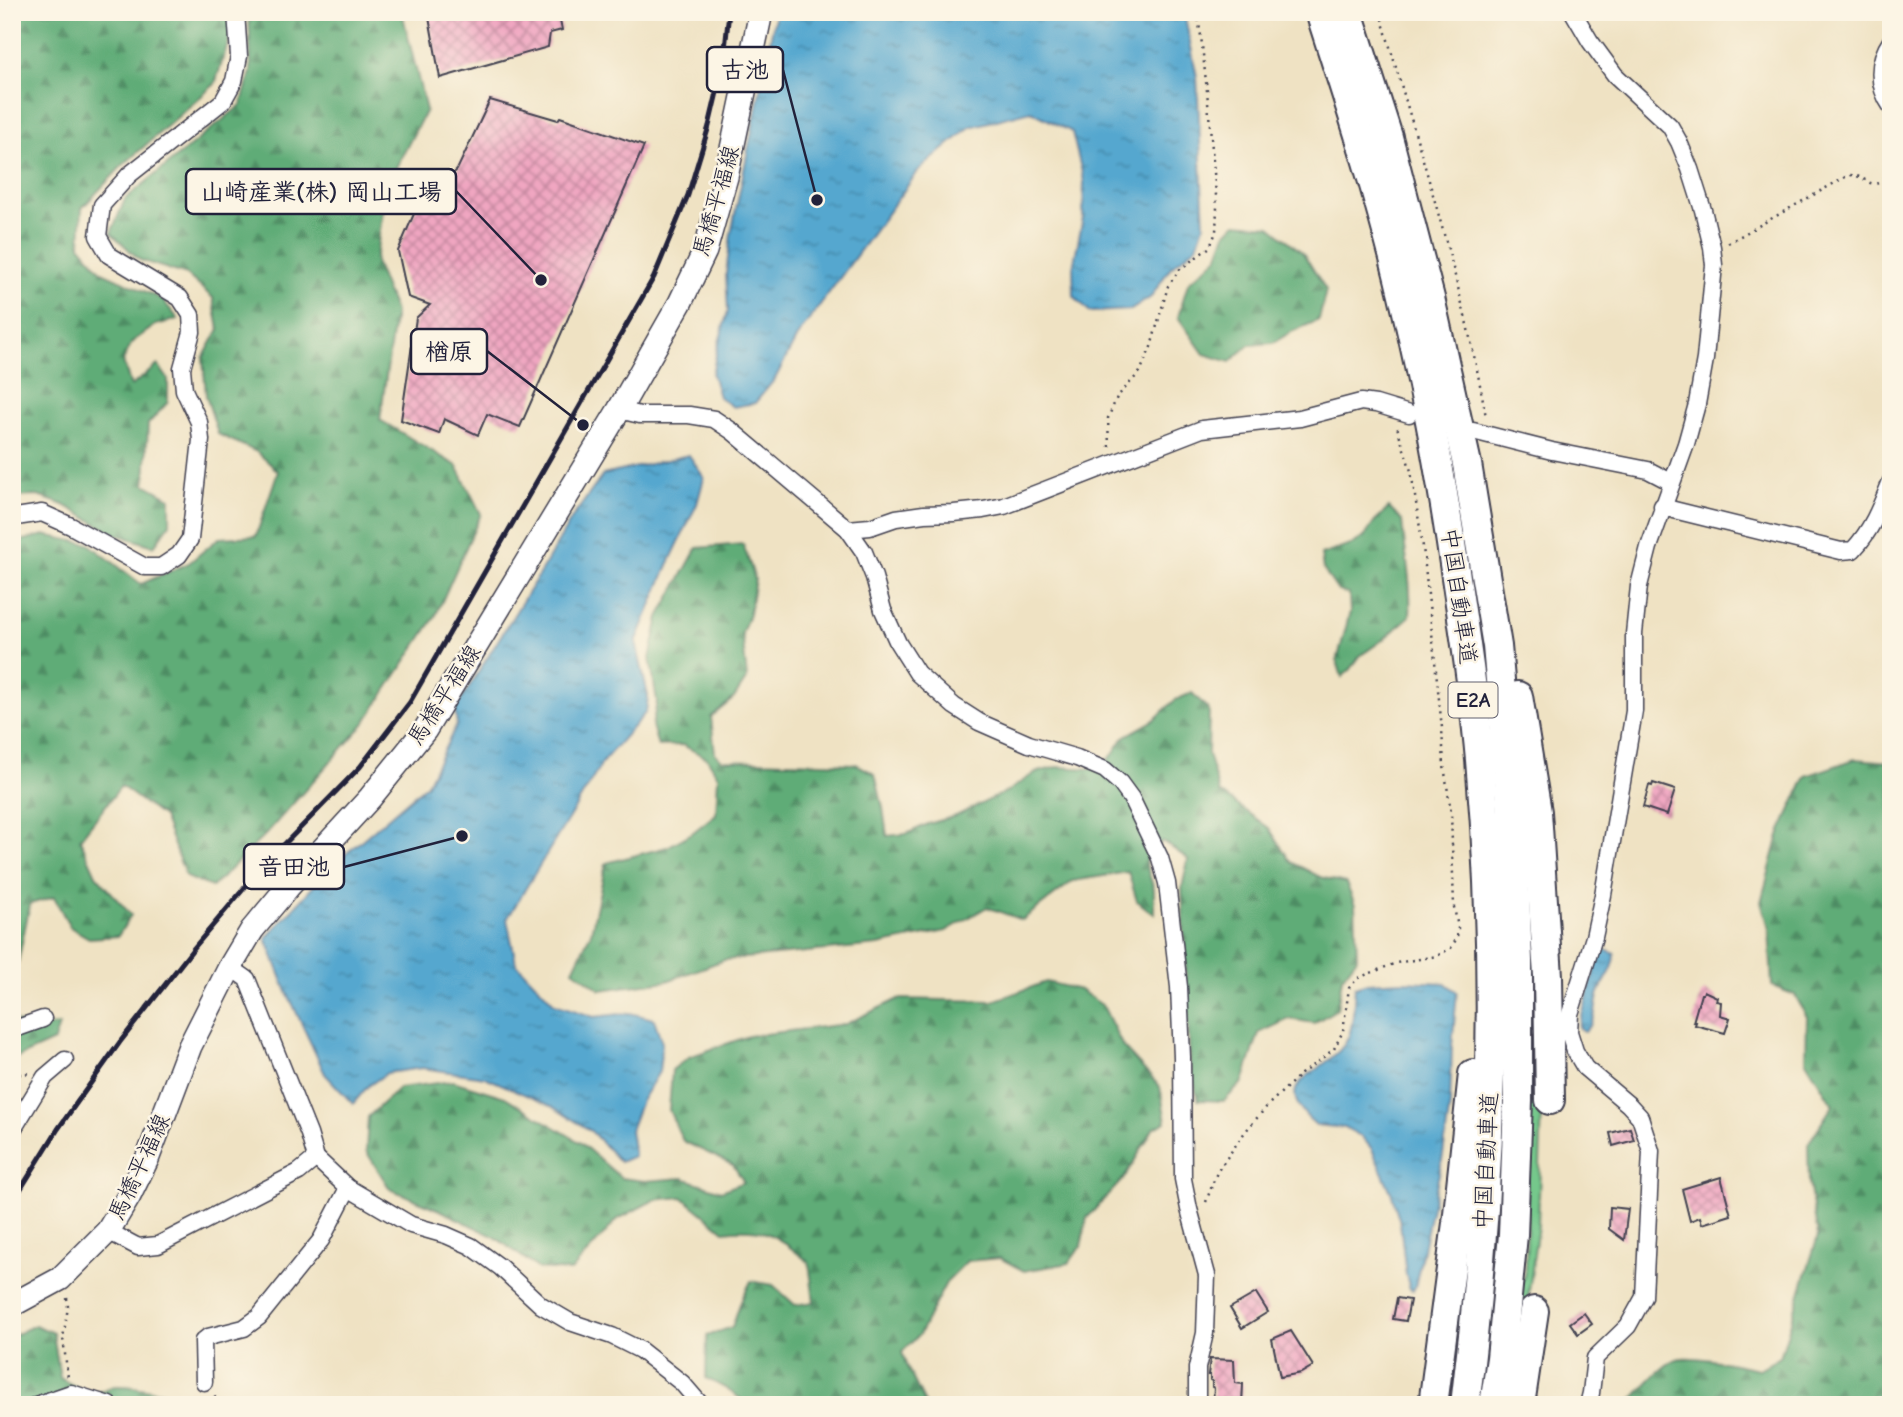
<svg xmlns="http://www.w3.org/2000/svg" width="1903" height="1417" viewBox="0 0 1903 1417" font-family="'Comic Neue','Klee One',sans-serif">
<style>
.green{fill:#74c88b;stroke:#4b7563;stroke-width:2}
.forest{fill:url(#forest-firs);stroke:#406759;stroke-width:2}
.water{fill:url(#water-ripples);stroke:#3b6485;stroke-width:2}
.building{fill:url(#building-cross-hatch)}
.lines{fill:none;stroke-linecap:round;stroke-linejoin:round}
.minor-casing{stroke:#413f4f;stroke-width:19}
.secondary-casing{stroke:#413f4f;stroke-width:26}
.motorway-casing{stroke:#413f4f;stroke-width:32}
.path{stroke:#413f4f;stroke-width:2.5;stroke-dasharray:2 5;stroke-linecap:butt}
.minor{stroke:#fff;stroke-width:16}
.secondary{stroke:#fff;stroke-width:23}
.motorway{stroke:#fff;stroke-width:28}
.rail{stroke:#22223b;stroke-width:5}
.labels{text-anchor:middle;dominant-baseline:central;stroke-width:5;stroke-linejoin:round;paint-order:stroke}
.shield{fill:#fcf5e5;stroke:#63616e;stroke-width:2}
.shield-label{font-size:21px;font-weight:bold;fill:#22223b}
.street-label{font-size:23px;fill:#22223b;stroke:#fcf5e5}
.leader{fill:none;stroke:#22223b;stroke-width:2.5}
.callout-dot{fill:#22223b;stroke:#fcf5e5;stroke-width:2.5}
.callout{fill:#fcf5e5;stroke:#22223b;stroke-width:2.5}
.callout-label{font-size:24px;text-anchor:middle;font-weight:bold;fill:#22223b}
</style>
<defs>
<pattern id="forest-firs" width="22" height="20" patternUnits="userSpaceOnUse" patternTransform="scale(1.75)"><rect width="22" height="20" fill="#5fac77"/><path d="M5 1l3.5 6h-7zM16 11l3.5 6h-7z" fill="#4e8c63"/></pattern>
<pattern id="water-ripples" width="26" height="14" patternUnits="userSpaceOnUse" patternTransform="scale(1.75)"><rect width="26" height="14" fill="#54a7cf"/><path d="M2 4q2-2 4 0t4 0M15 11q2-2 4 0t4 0" fill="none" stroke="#4588a9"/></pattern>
<pattern id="building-cross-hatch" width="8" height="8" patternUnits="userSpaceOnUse" patternTransform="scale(1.75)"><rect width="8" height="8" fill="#f0a6c1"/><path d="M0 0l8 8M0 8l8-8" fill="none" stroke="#c2879e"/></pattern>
</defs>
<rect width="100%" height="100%" fill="#fcf5e5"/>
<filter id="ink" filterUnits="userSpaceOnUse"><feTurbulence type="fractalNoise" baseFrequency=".0143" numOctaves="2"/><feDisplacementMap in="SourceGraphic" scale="14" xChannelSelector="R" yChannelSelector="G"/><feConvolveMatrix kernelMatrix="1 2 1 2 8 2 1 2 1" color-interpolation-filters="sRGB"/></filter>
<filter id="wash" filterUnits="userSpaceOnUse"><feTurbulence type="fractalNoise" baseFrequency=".00686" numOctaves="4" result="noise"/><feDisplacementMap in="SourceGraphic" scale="28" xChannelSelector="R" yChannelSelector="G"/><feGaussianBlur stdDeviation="1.57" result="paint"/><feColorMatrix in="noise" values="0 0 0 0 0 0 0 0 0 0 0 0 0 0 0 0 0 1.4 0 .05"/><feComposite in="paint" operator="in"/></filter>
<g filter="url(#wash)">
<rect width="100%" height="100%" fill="#efe2c3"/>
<path class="green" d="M1523,795L1543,1077L1538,1225L1515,1394L1518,1300L1526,1267L1527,1225Z"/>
<g class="forest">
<path d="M12,12H229L231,34L215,84L122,166L82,208L80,245L102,272L162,299L178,319L156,325L132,342L123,361L131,386L158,365L168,379V402L148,424L145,484L170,498V524L154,546L115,534L64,505L38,496L12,497Z"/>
<path d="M249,12H402L426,110L387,185L375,262L395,312L380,420L457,466L481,514L435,617L364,724L266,834L212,887L186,877L163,817L121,786L80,839L96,875L131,915L118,936L89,938L70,927L54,897L30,904L18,962L12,966V543L44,535L89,544L141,584L189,563L219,538L256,536L278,471L257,452L218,434L206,396L203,358L219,329L213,298L187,275L140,260L111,233L125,199L241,105L251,72Z"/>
<path d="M1236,223L1270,226L1303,253L1326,290L1319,320L1291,332L1273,343L1249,345L1230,362L1204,354L1178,317L1188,283L1217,258L1226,233Z"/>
<path d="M1389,508L1402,521C1405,552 1412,585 1410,616L1384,639L1360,656L1351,669L1342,677L1337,661L1350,612L1349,594L1338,591L1323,569L1321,555L1351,545L1364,537L1377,519Z"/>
<path d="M743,544L755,579L749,614L742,633L747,678L734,698L711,717L715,753L722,760L856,764L875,774L883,808L887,836L906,834L928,824L956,816L1008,791L1035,773L1057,767L1093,769L1111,757L1124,737L1154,720L1175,700L1192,693L1209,710L1208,754L1219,792L1269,828L1291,862L1320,877L1346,883L1355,905L1357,958L1342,978L1337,1009L1314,1023L1289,1019L1259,1033L1243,1082L1224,1101L1198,1100L1190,1064L1182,888L1188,859L1162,841L1145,862L1154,889V914L1137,901L1128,872L1073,881L1022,920L987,907L946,931L878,945L724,960L667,981L601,990L573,970L591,933L606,863L667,847L692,833L716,814L718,776L707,758L683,745L658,746L652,726L657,702L650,658L659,617L697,548Z"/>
<path d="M1855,759L1891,762V1405H1628C1638,1393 1663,1364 1677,1359C1692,1354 1742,1366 1759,1369L1780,1357L1818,1236L1809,1183L1808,1144L1833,1105L1806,1061L1807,1017L1795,995L1772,986L1769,927L1761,902L1779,835L1806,776Z"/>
<path d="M1046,982L1080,990L1103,1006L1123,1047L1160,1087L1166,1122L1153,1129L1125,1177L1087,1218L1081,1246L1069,1263L1024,1271L1000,1258L967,1261L947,1281L919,1335L902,1352L906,1365L926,1405H750L725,1388L706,1378L707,1336L732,1327L741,1301L751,1281L773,1285L795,1305L814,1302L809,1262C775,1236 769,1226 724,1231L682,1197L654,1200L618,1219L571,1271L539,1269L495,1237L440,1210L390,1189L366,1151L368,1117L399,1088L453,1081L505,1097L581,1143L621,1178L645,1181L683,1178L721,1191L744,1182L733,1165L683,1141L669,1110L672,1070L689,1057L749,1036L846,1024L898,999L993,1001Z"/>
<path d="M12,1020L31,1027L59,1025L54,1041L12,1060Z"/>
<path d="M35,1325L53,1333L60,1378C71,1384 83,1392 95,1392C103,1392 109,1386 116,1386C133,1385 189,1396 202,1405H12V1336Z"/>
</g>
<g class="water">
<path d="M776,12H1184L1197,77L1204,225L1197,246L1170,268L1151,297L1131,310L1090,312L1074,296L1073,267L1083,218L1084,181L1072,132L1031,111L970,127L919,170L798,335L775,379L755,403L733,407L719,397L712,374L718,346L728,311L726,274L731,234Z"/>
<path d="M689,455L704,478L697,504L668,565L636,642L648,696L646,712L604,760L507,919L516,963L555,1004L594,1017L630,1013L654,1019L662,1043L659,1072L641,1101L630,1130L634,1156L620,1162L591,1131L551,1106L485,1077L422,1068L387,1073L367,1087L353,1104L325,1074L287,992L266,938L333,865L427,784L457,724L455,710L546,563L572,518L603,475Z"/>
<path d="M1603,949L1615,954C1615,968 1606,978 1600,990C1594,1003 1598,1022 1585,1031L1582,1030L1579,1027L1580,1023L1600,951Z"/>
<path d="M1402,981L1445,983L1457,992L1452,1046L1450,1104L1443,1155L1415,1287L1413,1290L1410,1289L1406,1275L1400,1222L1391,1192L1372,1149L1362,1137L1346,1128L1316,1125C1265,1081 1321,1077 1344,1045C1355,1029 1353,1006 1355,987L1367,983Z"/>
</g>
<g id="blocks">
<g class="building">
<path d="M428,12H558L562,30L550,33L548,47L440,78Z"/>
<path d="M490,100L558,120L560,117L644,146L520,427L487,414L478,435L444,419L439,434L401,420L416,318L430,305L408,297L398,251L416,209L457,170Z"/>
<path d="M1653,783L1675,790L1667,815L1643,807L1649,785L1652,786Z"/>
<path d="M1704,991L1717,997L1716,1001L1721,1002L1720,1015L1730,1018L1725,1033L1695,1025L1696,1022H1693L1701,994H1703Z"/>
<path d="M1630,1128L1634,1140L1613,1146L1610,1133Z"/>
<path d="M1721,1177L1731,1215L1702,1224L1700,1217L1690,1221L1682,1189Z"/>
<path d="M1610,1207L1628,1209L1624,1240L1609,1229Z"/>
<path d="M1256,1293L1268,1312L1242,1328L1230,1308Z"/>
<path d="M1397,1298L1410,1300L1406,1321L1393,1319Z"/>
<path d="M1584,1313L1592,1324L1578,1334L1570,1323Z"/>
<path d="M1291,1331L1313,1366L1301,1373L1280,1377L1272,1339Z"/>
<path d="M1210,1359L1234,1360L1235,1383L1243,1384L1242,1404L1213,1402L1214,1388L1212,1387V1381L1210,1380V1375H1208Z"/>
</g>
</g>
</g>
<g filter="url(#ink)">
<use href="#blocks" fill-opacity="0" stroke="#413f4f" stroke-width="2"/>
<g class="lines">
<defs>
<g id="minor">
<path d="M1573,12L1590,41L1615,75L1670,126L1679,142L1690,169L1703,210L1712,247L1714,265L1705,359L1697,404L1686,444L1649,547L1639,586L1634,634V711L1603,895L1594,937L1570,1014L1569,1032L1575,1051L1585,1068L1629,1105L1640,1117L1651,1151L1644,1297L1628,1326L1595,1358L1591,1393L1588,1405"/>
<path d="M1891,41C1877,61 1877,86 1891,106"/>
<path d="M619,410L640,415H689L714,419L732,431L848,529L864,552L874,577L883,610L898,643L917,673L954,706L979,722L1029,744L1077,758L1105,770L1120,783L1131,798L1160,858L1167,883L1179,987L1182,1057L1183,1179L1189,1209L1207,1275L1205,1333L1197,1368V1405"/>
<path d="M1473,431L1552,451L1648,470L1671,482"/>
<path d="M1662,506L1674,510L1841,551L1853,550C1872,530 1881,506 1891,481"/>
<path d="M12,522L16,517L42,513L71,526L145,567H161L179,555L190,539L201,440L199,422L184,390L182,368L192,332L191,315L180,298L109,255L98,236L102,205L129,175L223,101L234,81L239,56L236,12"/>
<path d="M848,529L870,527L896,518L924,514L954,513L983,510L1004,506L1202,429L1300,418L1361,402L1376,404L1409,414"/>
<path d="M12,1030L43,1019"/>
<path d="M12,1131L45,1077L65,1060"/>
<path d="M316,1158L348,1188L411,1225L446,1235L471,1246L500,1267L541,1305L570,1322L612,1336L640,1350L682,1383L701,1405"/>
<path d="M108,1231L138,1247L158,1245L299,1172L316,1158L309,1134L247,979L230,967"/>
<path d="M204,1382L203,1341L208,1337L244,1328L259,1317L321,1240L348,1188"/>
<path d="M36,1405L71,1393L109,1405"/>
</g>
<path id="secondary" d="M12,1305L60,1279L108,1231L129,1196L148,1157L190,1046L230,967L252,930L288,887L370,798L425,730L619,410L680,303L705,251L726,177L761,12"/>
<g id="motorway">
<path d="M1320,12C1352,111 1384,210 1407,312C1428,402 1444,493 1457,584C1466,643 1475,701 1480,760C1499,975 1492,1191 1465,1405"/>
<path d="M1348,12L1388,137L1430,298L1467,464L1497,646L1511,803L1518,961V1101L1513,1235L1501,1358L1494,1405"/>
<path d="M1518,696L1537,812L1548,976L1550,1100"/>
<path d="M1433,1405L1457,1223L1473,1074"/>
<path d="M1520,1405L1534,1311"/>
</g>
</defs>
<use href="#minor" class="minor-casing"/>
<use href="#secondary" class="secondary-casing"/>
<use href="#motorway" class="motorway-casing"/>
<g class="path">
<path d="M1380,12C1418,146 1462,280 1486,417"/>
<path d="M1728,243L1849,175C1872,176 1864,192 1891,178"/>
<path d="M1109,447L1108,418L1117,397L1140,372L1151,347L1168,286L1179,270L1210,247L1216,232L1217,207L1207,91L1201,36L1197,12"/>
<path d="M12,1075L30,1073"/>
<path d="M1206,1202L1217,1172L1245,1132L1269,1104L1301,1074L1334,1049L1343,1031L1349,988L1358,978L1396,963L1437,956L1451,948L1457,938L1458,928L1454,907L1451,812L1444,766L1442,728L1423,547L1411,471L1397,427"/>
<path d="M67,1298L68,1307L63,1338L68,1378"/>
<path d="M214,1396L225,1405"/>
</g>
<use href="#minor" class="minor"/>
<use href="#secondary" class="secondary"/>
<use href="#motorway" class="motorway"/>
<path class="rail" d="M12,1203L58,1129L120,1042L193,949L262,867L360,767L410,702L654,277L688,195L709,126L723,67L729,12"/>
</g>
</g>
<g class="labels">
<rect class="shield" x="1448.5" y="682.5" width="49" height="35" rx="5"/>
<g class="shield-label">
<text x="1473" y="700">E2A</text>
</g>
<g class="street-label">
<text transform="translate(716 201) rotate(-74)">馬橋平福線</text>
<text transform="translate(1459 596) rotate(82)">中国自動車道</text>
<text transform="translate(444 695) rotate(-57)">馬橋平福線</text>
<text transform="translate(1486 1161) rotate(-87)">中国自動車道</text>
<text transform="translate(139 1167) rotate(-65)">馬橋平福線</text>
</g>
</g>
<path class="leader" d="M817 200L783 70M541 280L456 191M583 425L487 351M462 836L344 867"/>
<g class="callout-dot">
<circle cx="817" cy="200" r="7"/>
<circle cx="541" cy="280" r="7"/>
<circle cx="583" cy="425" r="7"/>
<circle cx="462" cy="836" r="7"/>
</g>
<g class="callout">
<rect x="707" y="47" width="76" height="45" rx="7"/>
<rect x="186" y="169" width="270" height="45" rx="7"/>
<rect x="411" y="329" width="76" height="45" rx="7"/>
<rect x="244" y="844" width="100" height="45" rx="7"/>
</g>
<g class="callout-label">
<text x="745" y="78">古池</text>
<text x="321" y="200">山崎産業(株) 岡山工場</text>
<text x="449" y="360">楢原</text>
<text x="294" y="875">音田池</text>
</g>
<rect width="1903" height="1417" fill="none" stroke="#fcf5e5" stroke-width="42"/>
</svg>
